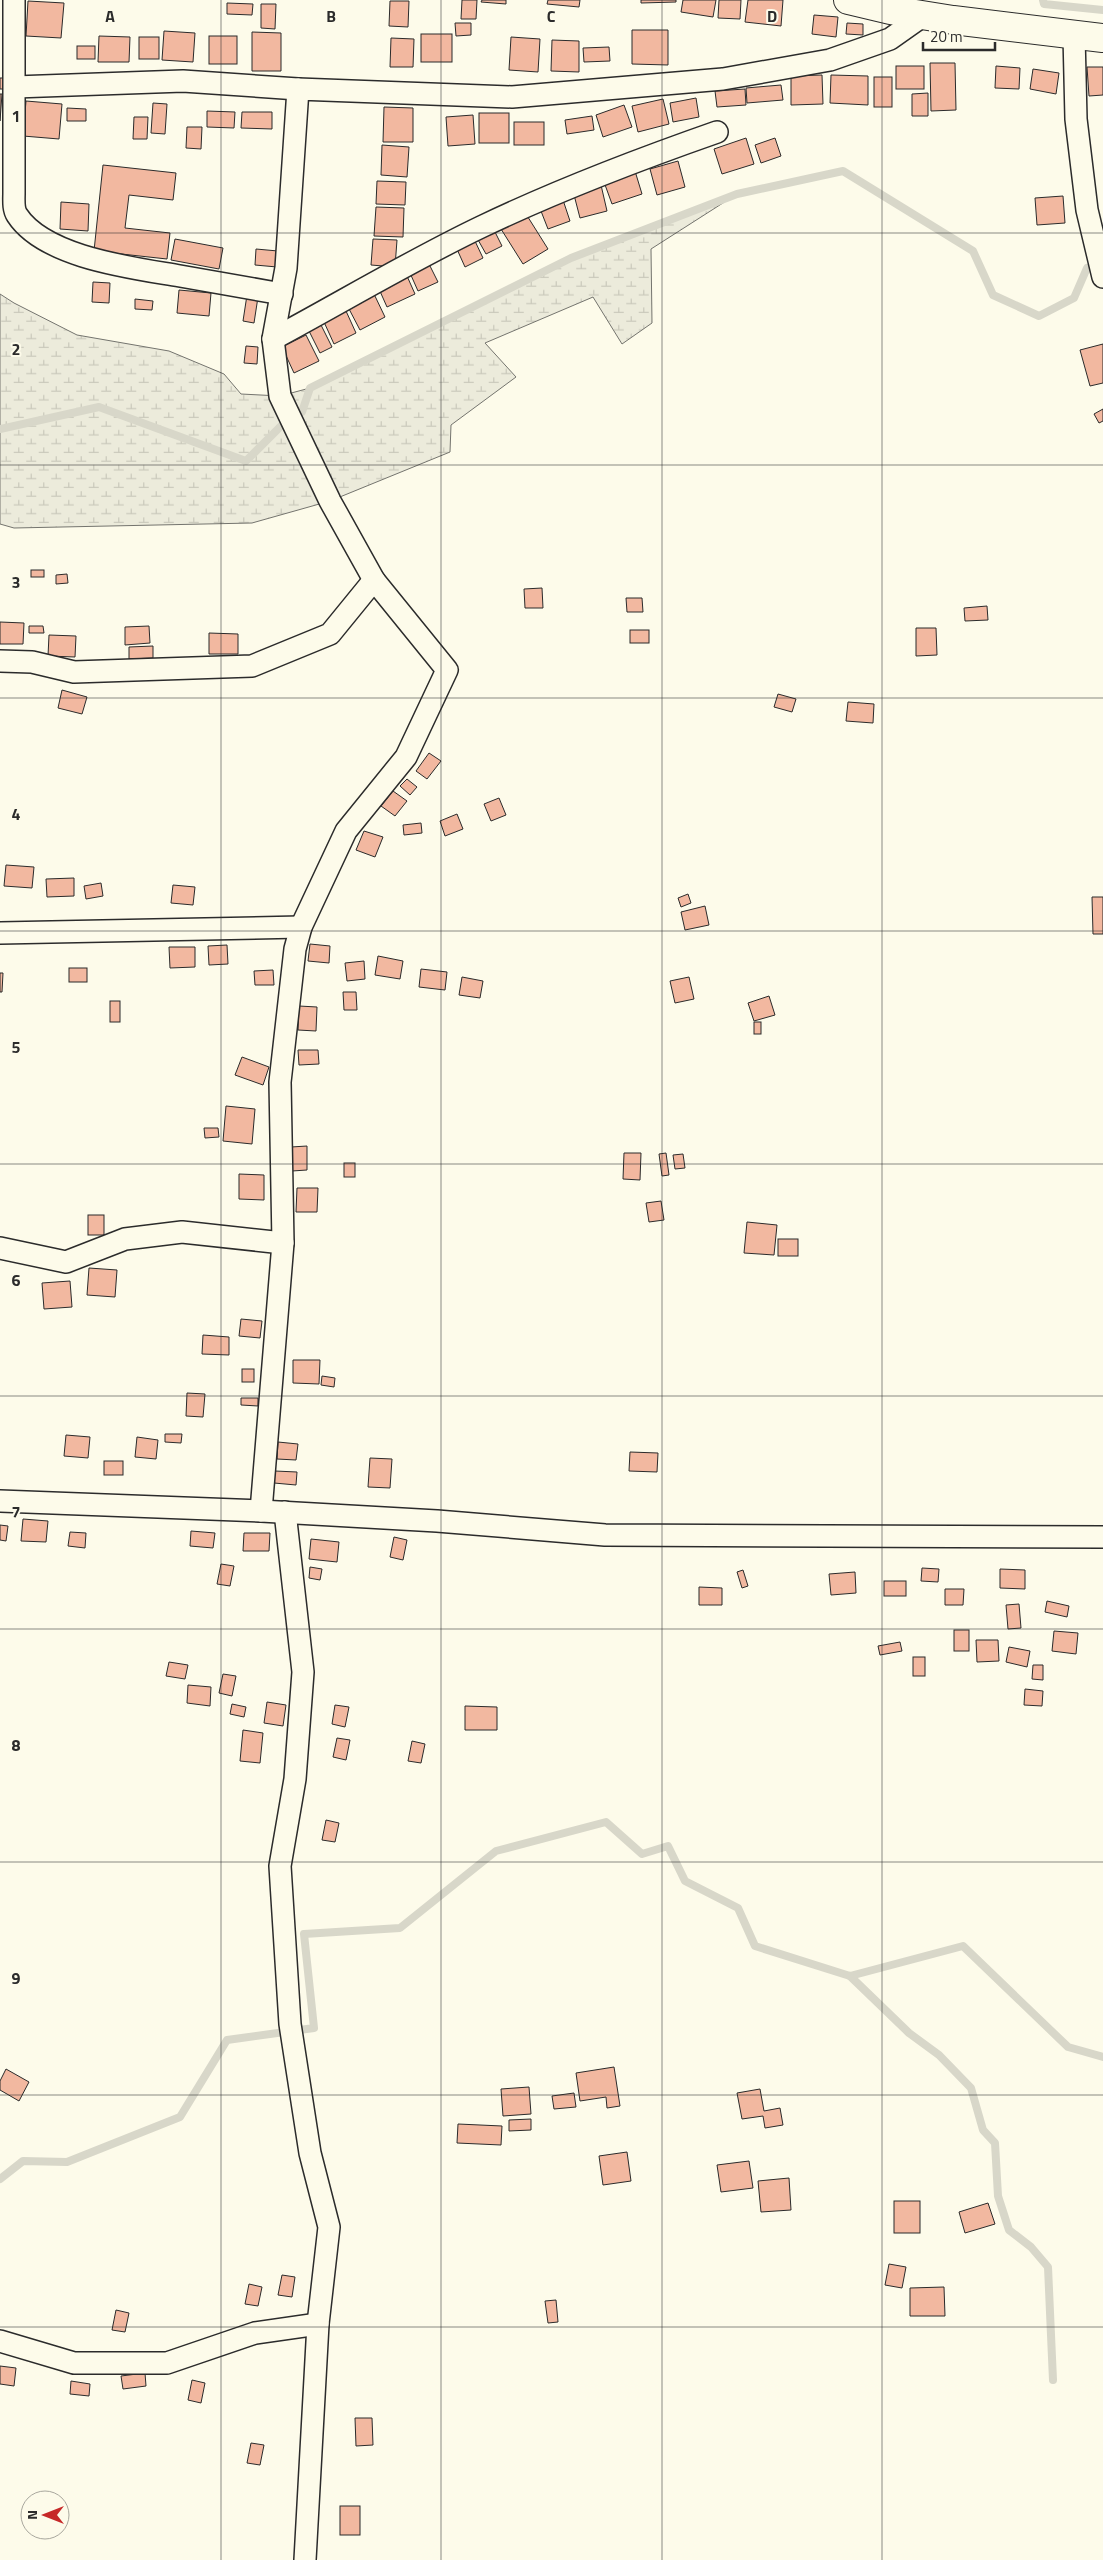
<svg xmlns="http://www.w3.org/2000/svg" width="1103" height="2560" viewBox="0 0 1103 2560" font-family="'Titillium Web',sans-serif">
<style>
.wetland{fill:url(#wetland-marsh);stroke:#74746e}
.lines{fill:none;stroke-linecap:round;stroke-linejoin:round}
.stream{stroke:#d8d7c9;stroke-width:8}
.building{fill:#f2b8a0;stroke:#2b2b2b}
.street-casing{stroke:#2b2b2b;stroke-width:24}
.secondary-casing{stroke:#2b2b2b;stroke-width:30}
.street{stroke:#fdfbea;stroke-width:21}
.secondary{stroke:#fdfbea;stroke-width:28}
.grid{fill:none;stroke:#2b2b2b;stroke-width:1;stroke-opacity:0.55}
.grid-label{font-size:16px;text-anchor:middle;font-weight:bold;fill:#2b2b2b;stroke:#fdfbea;stroke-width:4;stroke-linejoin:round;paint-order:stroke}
</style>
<defs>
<pattern id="wetland-marsh" width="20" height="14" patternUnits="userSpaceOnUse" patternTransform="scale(1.25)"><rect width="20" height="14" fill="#ecebdb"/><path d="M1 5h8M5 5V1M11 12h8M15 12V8" fill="none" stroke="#cbcabc"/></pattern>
</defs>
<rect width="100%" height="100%" fill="#fdfbea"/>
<path class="wetland" d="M737,194L651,249L652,323L622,344L593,297L485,343L516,377L451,425L450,452L330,501L252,523L14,528L0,524V294L14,303L77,335L169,351L224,374L241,394L280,396L310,388L571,258Z"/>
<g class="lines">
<g class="stream">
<path d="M1043,0L1044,4L1103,10"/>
<path d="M302,412L310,388L571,258L737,194L843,171L973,251L993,295L1039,316L1074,298L1087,268"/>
<path d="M0,429L99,407L246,461L280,427"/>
<path d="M850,1976L909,2033L939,2055L971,2088L983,2130L995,2143L998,2196L1009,2230L1031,2247L1048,2267L1053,2380"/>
<path d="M0,2179L23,2161L67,2162L180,2117L227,2040L314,2028L304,1934L400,1928L496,1851L606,1822L642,1854L668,1846L685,1881L738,1908L755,1946L850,1976L963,1946L1068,2047L1103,2057"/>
</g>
</g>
<g class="building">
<path d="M462,0H477L476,19H461Z"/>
<path d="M482,0H506V4L481,2Z"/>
<path d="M548,0H580L579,7L547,4Z"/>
<path d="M641,0H676V2L641,3Z"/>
<path d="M683,0H716L713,17L681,12Z"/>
<path d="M719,0H741L740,19L718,18Z"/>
<path d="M748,0H783L781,26L745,22Z"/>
<path d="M28,1L64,3L61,38L26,36Z"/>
<path d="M390,1H409L408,27L389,26Z"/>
<path d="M227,3L253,4L252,15L227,14Z"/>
<path d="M261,4H276L275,29L261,28Z"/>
<path d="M814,15L838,17L836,37L812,34Z"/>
<path d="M455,23H471V35L456,36Z"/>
<path d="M847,23L863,24V35L846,34Z"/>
<path d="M632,30H668V65L632,64Z"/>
<path d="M164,31L195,33L193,62L162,60Z"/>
<path d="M252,32L281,33V71H252Z"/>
<rect x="421" y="34" width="31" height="28"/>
<path d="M99,36L130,37L129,62H98Z"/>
<rect x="209" y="36" width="28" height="28"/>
<rect x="139" y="37" width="20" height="22"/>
<path d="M511,37L540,39L538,72L509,70Z"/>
<path d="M391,38L414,39L413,67H390Z"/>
<path d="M552,40L579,41V72L551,71Z"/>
<rect x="77" y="46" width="18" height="13"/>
<path d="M609,47L610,61L584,62L583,48Z"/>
<path d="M930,63H955L956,110L931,111Z"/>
<rect x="896" y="66" width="28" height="23"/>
<path d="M996,66L1020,68L1019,89L995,88Z"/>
<path d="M1087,67H1103V95L1089,96Z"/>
<path d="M1033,69L1059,73L1056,94L1030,89Z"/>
<path d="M822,75L823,104L791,105V76Z"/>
<path d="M831,75L868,76V105L830,103Z"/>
<rect x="874" y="77" width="18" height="30"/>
<rect x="0" y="78" width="6" height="11"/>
<path d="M781,85L783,100L747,103L746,88Z"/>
<path d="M745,89L746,105L717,107L715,91Z"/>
<path d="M928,93V116H912V94Z"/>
<path d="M0,94H2L0,121Z"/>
<path d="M696,98L699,117L673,122L670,103Z"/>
<path d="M663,99L669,124L638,132L632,106Z"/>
<path d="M26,101L62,104L59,139L23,136Z"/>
<path d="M153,103L167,104L165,134L151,133Z"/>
<path d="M624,105L632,127L603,137L596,115Z"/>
<path d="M384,107L413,108V142H383Z"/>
<path d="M67,108L86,109V121H67Z"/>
<path d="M207,111L235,112L234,128L207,127Z"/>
<path d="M242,112H272V129L241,128Z"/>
<rect x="479" y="113" width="30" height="30"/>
<path d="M473,115L475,144L448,146L446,117Z"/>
<path d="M592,116L594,130L567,134L565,120Z"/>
<path d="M134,117H148L147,139H133Z"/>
<rect x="514" y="122" width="30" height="23"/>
<path d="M187,127H202L201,149L186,148Z"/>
<path d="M746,138L754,164L722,174L714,149Z"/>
<path d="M775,138L781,156L761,163L755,145Z"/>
<path d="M382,145L409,147L407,177L381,175Z"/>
<path d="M678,161L685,187L657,195L650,169Z"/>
<path d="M103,165L176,173L173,200L129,195L125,228L170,233L167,259L94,251Z"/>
<path d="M635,171L642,194L612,204L604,182Z"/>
<path d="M377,181L406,182L405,205L376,204Z"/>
<path d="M601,185L607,211L580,218L573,191Z"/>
<path d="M1063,196L1065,223L1037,225L1035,198Z"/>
<path d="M562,197L570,221L548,229L539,206Z"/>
<path d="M61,202L89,204L88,231L60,229Z"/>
<path d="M376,207L404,208L403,237L374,236Z"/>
<path d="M526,214L548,249L523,264L501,229Z"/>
<path d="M494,230L502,246L486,254L477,238Z"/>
<path d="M175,239L223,248L219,269L171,260Z"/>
<path d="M373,239L397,240L395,267L371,265Z"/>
<path d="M474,239L483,258L465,267L456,247Z"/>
<path d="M256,249L278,251L277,267L255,265Z"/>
<path d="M429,264L438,282L418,291L410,273Z"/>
<path d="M407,276L415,294L387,307L379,289Z"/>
<path d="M93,282L110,283L109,303L92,302Z"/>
<path d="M179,290L211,293L209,316L177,313Z"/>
<path d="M374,294L385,317L360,330L348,307Z"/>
<path d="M247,295L258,297L254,323L243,321Z"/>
<path d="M135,299L153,301L152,310L135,309Z"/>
<path d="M346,311L356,333L334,344L324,322Z"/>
<path d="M321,325L332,347L320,353L309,331Z"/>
<path d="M306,335L319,361L294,373L282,347Z"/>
<path d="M1103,344V383L1090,386L1080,350Z"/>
<path d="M246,346L258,347L257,364L244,363Z"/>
<path d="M1103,409V421L1099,423L1094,414Z"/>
<rect x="31" y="570" width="13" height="7"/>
<path d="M67,574L68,583L56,584V575Z"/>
<path d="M542,588L543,608H525L524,589Z"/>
<path d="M626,598H642L643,612H627Z"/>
<path d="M987,606L988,620L965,621L964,608Z"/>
<path d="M0,622L24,623L23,644H0Z"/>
<path d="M29,626H43L44,633H29Z"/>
<path d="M149,626L150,643L125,645V627Z"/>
<path d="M916,628H936L937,655L916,656Z"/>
<rect x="630" y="630" width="19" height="13"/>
<path d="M209,633L238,634V654H209Z"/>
<path d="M49,635L76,636L75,657L48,656Z"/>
<path d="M153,646V658L129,659V647Z"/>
<path d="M62,690L87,697L82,714L58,708Z"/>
<path d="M778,694L796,699L792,712L774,707Z"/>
<path d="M848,702L874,704L873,723L846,721Z"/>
<path d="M429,753L441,761L427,779L416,771Z"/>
<path d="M407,779L417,787L410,795L400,786Z"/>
<path d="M393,791L407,801L395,816L381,806Z"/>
<path d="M499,798L506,815L491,821L484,804Z"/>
<path d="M457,814L463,829L445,836L440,821Z"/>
<path d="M421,823L422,833L404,835L403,825Z"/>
<path d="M364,831L383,837L375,857L356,850Z"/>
<path d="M6,865L34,867L32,888L4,886Z"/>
<path d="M74,878V896L47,897L46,879Z"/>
<path d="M101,883L103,896L86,899L84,886Z"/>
<path d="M173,885L195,887L193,905L171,903Z"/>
<path d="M688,894L691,903L681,907L678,898Z"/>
<path d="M1092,897H1103V934H1093Z"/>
<path d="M705,906L709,925L685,930L681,912Z"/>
<path d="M310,944L330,946L329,963L308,961Z"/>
<path d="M227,945L228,964L209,965L208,946Z"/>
<path d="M169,947H195V967L170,968Z"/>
<path d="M378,956L403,961L400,979L375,975Z"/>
<path d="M364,961L365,979L347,981L345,963Z"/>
<rect x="69" y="968" width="18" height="14"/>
<path d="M421,969L447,972L445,990L419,987Z"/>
<path d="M273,970L274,985H255L254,971Z"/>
<path d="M0,973H3L2,992H0Z"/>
<path d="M462,977L483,981L480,998L459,995Z"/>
<path d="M689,977L694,999L675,1003L670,981Z"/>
<path d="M343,992H356L357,1010H344Z"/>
<path d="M769,996L775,1015L754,1021L748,1003Z"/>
<rect x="110" y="1001" width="10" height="21"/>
<path d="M299,1006L317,1007L316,1031L298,1030Z"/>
<rect x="754" y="1022" width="7" height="12"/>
<path d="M298,1050H318L319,1064L299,1065Z"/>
<path d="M242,1057L269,1067L263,1085L235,1075Z"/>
<path d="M226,1106L255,1109L252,1144L223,1141Z"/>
<path d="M204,1128H218L219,1137L205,1138Z"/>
<path d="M307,1146V1170L292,1171L291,1147Z"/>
<path d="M624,1153H641L640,1180L623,1179Z"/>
<path d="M666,1153L669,1175L662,1176L659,1154Z"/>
<path d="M683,1154L685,1168L675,1169L673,1155Z"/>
<rect x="344" y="1163" width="11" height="14"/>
<path d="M239,1174L264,1175V1200L239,1199Z"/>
<path d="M297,1188H318L317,1212H296Z"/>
<path d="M661,1201L664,1220L649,1222L646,1203Z"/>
<rect x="88" y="1215" width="16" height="20"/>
<path d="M747,1222L777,1225L774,1255L744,1253Z"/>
<rect x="778" y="1239" width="20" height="17"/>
<path d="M89,1268L117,1270L115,1297L87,1295Z"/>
<path d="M70,1281L72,1307L44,1309L42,1283Z"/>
<path d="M241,1319L262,1321L260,1338L239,1336Z"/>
<path d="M203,1335L229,1337V1355L202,1354Z"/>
<path d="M293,1360H320L319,1384L293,1383Z"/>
<rect x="242" y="1369" width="12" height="13"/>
<path d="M322,1376L335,1378L334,1387L321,1385Z"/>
<path d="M187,1393L205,1394L203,1417L186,1416Z"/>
<path d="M241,1398H258V1406L241,1405Z"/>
<path d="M165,1434H182L181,1443L165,1442Z"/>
<path d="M66,1435L90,1437L88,1458L64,1456Z"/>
<path d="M137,1437L158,1440L156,1459L135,1457Z"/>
<path d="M278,1442L298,1444L296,1460L277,1459Z"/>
<path d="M630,1452L658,1453L657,1472L629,1471Z"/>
<path d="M370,1458L392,1459L390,1488L368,1487Z"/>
<rect x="104" y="1461" width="19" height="14"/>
<path d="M275,1471L297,1472L296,1485L274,1483Z"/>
<path d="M23,1519L48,1521L46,1542L21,1541Z"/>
<path d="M0,1525L8,1526L6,1541L0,1540Z"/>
<path d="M191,1531L215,1533L213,1548L190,1546Z"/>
<path d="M70,1532L86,1533L85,1548L68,1546Z"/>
<path d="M244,1533H270L269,1551H243Z"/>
<path d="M394,1537L407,1540L403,1560L390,1557Z"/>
<path d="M311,1539L339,1542L337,1562L309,1559Z"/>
<path d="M221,1564L234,1566L230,1586L217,1584Z"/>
<path d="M310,1567L322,1569L320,1580L309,1578Z"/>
<path d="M922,1568L939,1569L938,1582L921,1581Z"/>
<path d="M1000,1569L1025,1570V1589L1000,1588Z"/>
<path d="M743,1570L748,1586L742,1588L737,1572Z"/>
<path d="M855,1572L856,1593L831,1595L829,1574Z"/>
<rect x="884" y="1581" width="22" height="15"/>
<path d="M699,1587L722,1588V1605H699Z"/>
<path d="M945,1589H964L963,1605H945Z"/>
<path d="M1047,1601L1069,1606L1067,1617L1045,1612Z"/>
<path d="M1019,1604L1021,1628L1008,1629L1006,1605Z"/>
<rect x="954" y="1630" width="15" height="21"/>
<path d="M1054,1631L1078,1633L1076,1654L1052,1651Z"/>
<path d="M976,1640H998L999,1661L977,1662Z"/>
<path d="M900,1642L902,1651L880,1655L878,1646Z"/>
<path d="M1009,1647L1030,1651L1027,1667L1006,1662Z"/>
<rect x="913" y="1657" width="12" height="19"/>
<path d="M169,1662L188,1665L185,1679L166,1676Z"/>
<path d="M1033,1665H1043V1680L1032,1679Z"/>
<path d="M223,1674L236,1676L232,1696L219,1693Z"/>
<path d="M188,1685L211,1687L210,1706L187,1703Z"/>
<path d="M1025,1689L1043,1691L1042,1706L1024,1705Z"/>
<path d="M267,1702L286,1705L283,1726L264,1723Z"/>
<path d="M232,1704L246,1707L244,1717L230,1714Z"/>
<path d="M335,1705L349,1707L345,1727L332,1724Z"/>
<path d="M465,1706L497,1707V1730H465Z"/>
<path d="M243,1730L263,1733L260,1763L240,1761Z"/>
<path d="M337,1738L350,1740L346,1760L333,1757Z"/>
<path d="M412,1741L425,1744L421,1763L408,1761Z"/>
<path d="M326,1820L339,1823L335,1842L322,1840Z"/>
<path d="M614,2067L620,2106L607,2108L606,2097L580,2101L576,2073Z"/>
<path d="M6,2069L29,2082L19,2101L0,2090V2081Z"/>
<path d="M529,2087L531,2114L503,2116L501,2089Z"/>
<path d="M760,2089L764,2111L780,2108L783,2125L765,2128L763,2116L742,2119L737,2093Z"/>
<path d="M574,2093L576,2107L554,2109L552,2096Z"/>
<path d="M531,2119V2130L509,2131V2120Z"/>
<path d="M458,2124L502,2126L501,2145L457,2143Z"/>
<path d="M627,2152L631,2181L603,2185L599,2156Z"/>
<path d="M749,2161L753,2188L721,2192L717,2165Z"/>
<path d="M789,2178L791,2210L761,2212L758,2181Z"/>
<rect x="894" y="2201" width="26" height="32"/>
<path d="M988,2203L995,2224L965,2233L959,2212Z"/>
<path d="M889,2264L906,2267L902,2288L885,2285Z"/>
<path d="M282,2275L295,2277L292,2297L278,2295Z"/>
<path d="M249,2284L262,2287L258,2306L245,2304Z"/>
<path d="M944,2287L945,2316H910V2288Z"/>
<path d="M556,2300L558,2322L548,2323L545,2301Z"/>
<path d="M116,2310L129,2313L125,2332L112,2330Z"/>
<path d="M0,2366L16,2368L14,2386L0,2384Z"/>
<path d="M145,2373L146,2386L123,2389L121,2376Z"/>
<path d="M192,2380L205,2383L201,2403L188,2400Z"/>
<path d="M71,2381L90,2384L89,2396L70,2394Z"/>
<path d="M355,2418H372L373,2445L356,2446Z"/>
<path d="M251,2443L264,2445L260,2465L247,2463Z"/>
<rect x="340" y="2506" width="20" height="29"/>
</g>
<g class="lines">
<defs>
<g id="street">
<path d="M14,0V193C14,200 13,209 17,215C45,258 134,268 180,276C214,282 248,288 282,294"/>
<path d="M1074,35L1076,119L1087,210L1103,277"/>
<path d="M15,87L183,81L298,89"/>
<path d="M273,339C342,302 410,261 481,227C558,190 637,160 717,132"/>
<path d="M0,661L32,662L74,672L252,666L330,634L374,580"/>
<path d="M0,933L301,927"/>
<path d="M0,1248L66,1262L125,1239L182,1232L283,1243"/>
<path d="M0,1501L261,1511L437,1521L605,1535L1103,1537"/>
<path d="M261,1511L283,1243L280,1082L295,949L301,927L346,831L406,757L447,670L374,580L330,501L280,396L273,339L286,268L298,89L512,97L723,79L830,60L890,39L924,15"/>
<path d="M285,1512L303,1672L295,1779L280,1866L290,2024L310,2153L329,2227L318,2324L305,2560"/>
<path d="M0,2341L74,2363H167L255,2333L318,2324"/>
</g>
<path id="secondary" d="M848,0L890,10L953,20L1103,38"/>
</defs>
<use href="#street" class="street-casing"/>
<use href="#secondary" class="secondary-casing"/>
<use href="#street" class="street"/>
<use href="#secondary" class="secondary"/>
</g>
<path class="grid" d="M221,0V2560M441,0V2560M662,0V2560M882,0V2560M0,233H1103M0,465H1103M0,698H1103M0,931H1103M0,1164H1103M0,1396H1103M0,1629H1103M0,1862H1103M0,2095H1103M0,2327H1103"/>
<g class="grid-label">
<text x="110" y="22">A</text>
<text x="331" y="22">B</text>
<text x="551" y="22">C</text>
<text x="772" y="22">D</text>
<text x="16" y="122">1</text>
<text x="16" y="355">2</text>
<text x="16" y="588">3</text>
<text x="16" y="820">4</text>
<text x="16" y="1053">5</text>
<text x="16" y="1286">6</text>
<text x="16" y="1518">7</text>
<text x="16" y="1751">8</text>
<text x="16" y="1984">9</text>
</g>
<g transform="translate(45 2515) rotate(270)"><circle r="24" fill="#fdfbea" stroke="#a9a89e"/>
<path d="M0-4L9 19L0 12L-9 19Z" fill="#c62828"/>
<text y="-8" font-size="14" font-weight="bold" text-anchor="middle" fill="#2b2b2b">N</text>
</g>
<path d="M923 42v8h72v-8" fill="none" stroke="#2b2b2b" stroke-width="2.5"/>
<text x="930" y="42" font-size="15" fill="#2b2b2b" stroke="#fdfbea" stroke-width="4" paint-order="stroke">20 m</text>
</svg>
